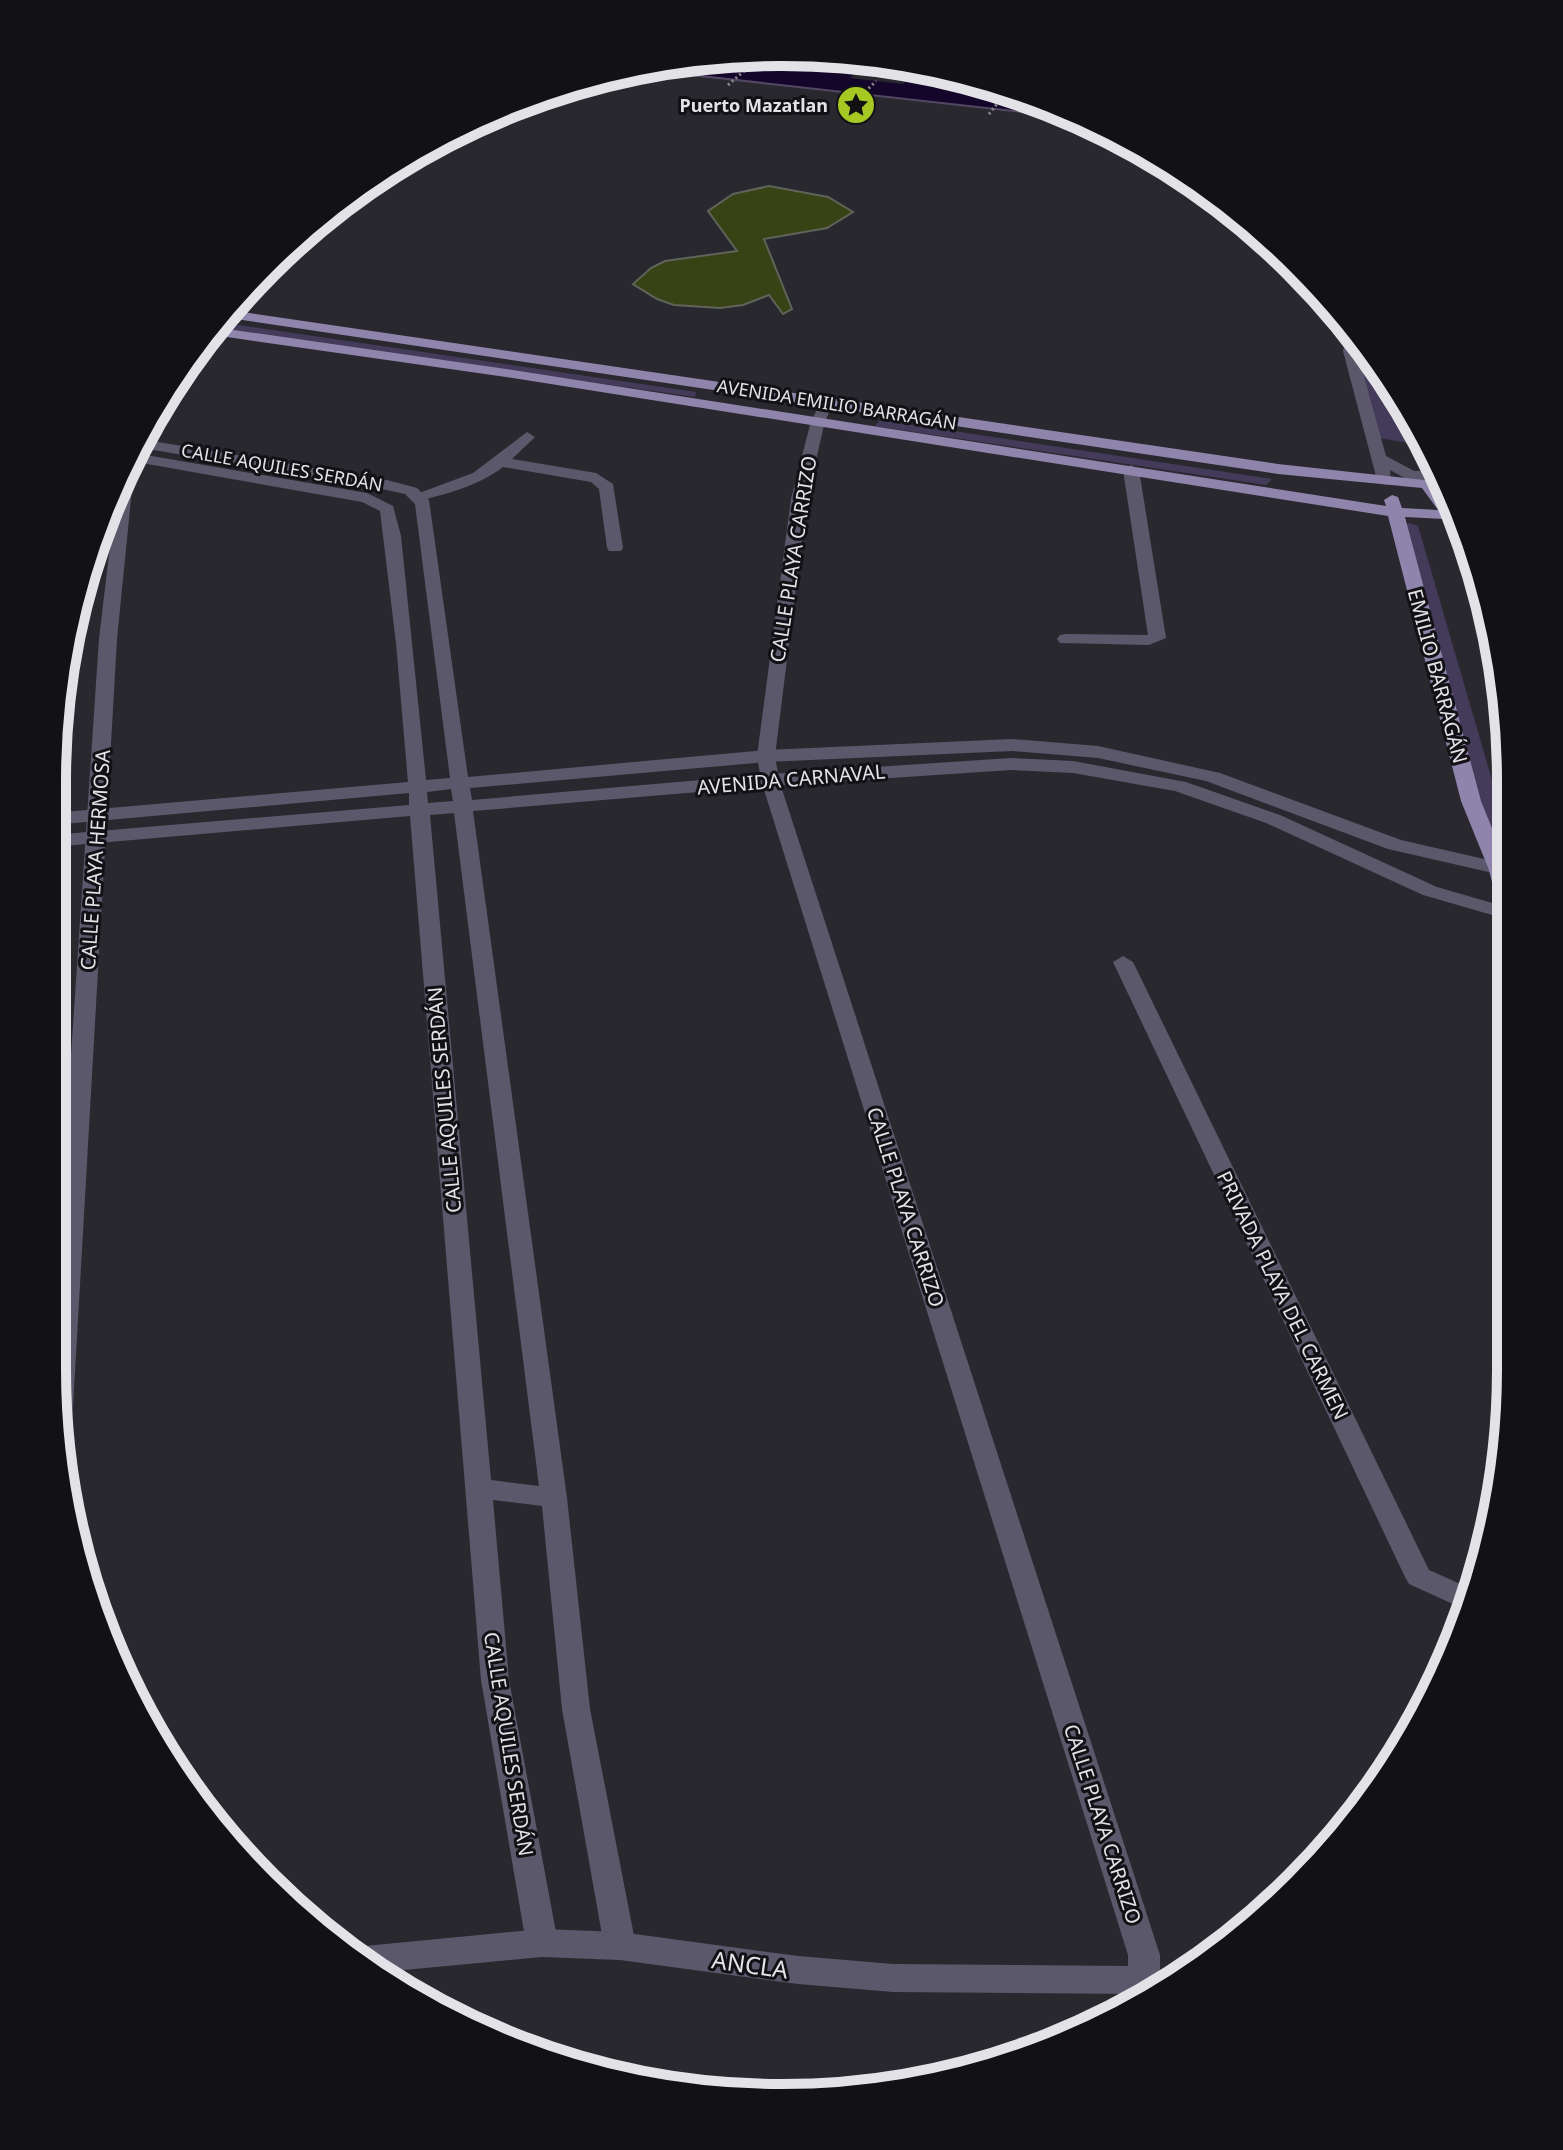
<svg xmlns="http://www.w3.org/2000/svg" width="1563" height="2150" viewBox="0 0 1563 2150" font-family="'Noto Sans',sans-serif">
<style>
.green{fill:#443b5b}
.water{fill:#14062a;stroke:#524863;stroke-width:2}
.pier{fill:#2a282f}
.building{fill:#374314;stroke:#60635a;stroke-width:2}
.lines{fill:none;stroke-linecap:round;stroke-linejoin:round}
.path{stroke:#8b8a90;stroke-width:3;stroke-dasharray:2 3;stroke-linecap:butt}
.service{fill:#5c586b;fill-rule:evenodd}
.minor{fill:#5c586b;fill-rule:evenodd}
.tertiary{fill:#5c586b;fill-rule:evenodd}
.primary{fill:#8f85ac;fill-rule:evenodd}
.labels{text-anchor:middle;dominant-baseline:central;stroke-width:6;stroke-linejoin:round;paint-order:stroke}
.far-poi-label{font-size:18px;font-weight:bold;fill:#e3e2e7;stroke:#121115;text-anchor:end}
.far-street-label{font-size:18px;fill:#e3e2e7;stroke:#121115}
.street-label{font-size:20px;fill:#e3e2e7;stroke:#121115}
.near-street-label{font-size:24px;fill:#e3e2e7;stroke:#121115}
.rim{fill:none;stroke:#e3e2e7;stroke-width:10}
</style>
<rect width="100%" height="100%" fill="#2a282f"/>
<g class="green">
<path d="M225,323L696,392L695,397L219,329Z"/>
<path d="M1362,341L1423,446L1380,438L1356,348Z"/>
<path d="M880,420L1272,479L1266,485L875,426Z"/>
<path d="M1410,523L1418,526L1506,828L1490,829L1482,822L1398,525Z"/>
</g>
<path class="water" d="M733,54L876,58L1016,91L1075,118L638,69Z"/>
<path class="pier" d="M863,66L915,72L903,84L850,78Z"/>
<path class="building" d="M769,186L828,197L853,212L827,228L764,239L792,309L783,314L769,295L743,305L720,308L674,305L657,299L633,284L651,268L665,261L737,251L708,211L733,194Z"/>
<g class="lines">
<g class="path">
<path d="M759,58L821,64"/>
<path d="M950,78L970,80"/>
<path d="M728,85L759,58L737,55"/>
<path d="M858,99L876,81"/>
<path d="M989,114L1009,89"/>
</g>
<path class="service" d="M1438,471L1442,478L1412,479L1406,475L1412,471Z"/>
<g class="minor">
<path d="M1352,329L1360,338L1357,351L1386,456L1433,481V487H1421L1390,470L1391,483L1385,485L1377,480L1343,351L1348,332Z"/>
<path d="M827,399L834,403L825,421L807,499L775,756L779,780L1160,1955V1969L1148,1990L1137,1994L893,1992L798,1984L620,1960L542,1957L383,1972L354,1950L365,1946L542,1929L620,1932L798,1956L893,1964L1128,1966V1955L761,780L757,756L791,499L811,421L822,400Z"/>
<path d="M527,432L535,437L512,459L596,473L613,484L623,548L621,551H609L607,548L599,489L591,482L503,467C478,486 449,493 419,501L411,496L473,473Z"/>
<path d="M1131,465L1139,470L1166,638L1149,645L1060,643L1057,639L1060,635L1066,634L1148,635L1123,470Z"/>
<path d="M126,485L132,489L117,639L72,1424L68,1431L60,1433L52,1368V1337L99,639L114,512Z"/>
<path d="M1123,956L1133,962L1429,1570L1474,1590L1466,1610L1409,1584L1405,1577L1113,962Z"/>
</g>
<path class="tertiary" d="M146,440L387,480L417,488L429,500L468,777L766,750L1012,739L1098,746L1220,773L1401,840L1506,864V876L1388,849L1206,781L1098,758L1012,751L766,762L470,788L472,800L770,774L1011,758L1073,761L1186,782L1280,815L1437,887L1506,907V919L1423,895L1266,823L1175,791L1073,773L1011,770L770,786L473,811L567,1498L590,1709L636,1946L631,1956L620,1960L609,1956L604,1946L562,1709L542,1506L493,1500L509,1680L558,1943L553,1953L542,1957L531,1953L526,1943L481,1680L410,816L52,847V835L409,805V793L52,825V813L408,782L396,643L380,511L362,502L136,462L140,454L367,493L393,506L401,536L426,780L450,778L415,504L405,494L387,490L142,448ZM451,789L453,801L428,803L427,792ZM454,813L539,1486L491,1480L430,815Z"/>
<path class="primary" d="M236,311L1278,464L1433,481L1460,518L1469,554L1462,552L1444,519L1405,517L1481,801L1506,863V904L1496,898L1489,870L1461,801L1388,516L506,377L213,335L220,328L506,369L1386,506L1384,500L1392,495L1398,497L1402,508L1438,510L1422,488L1278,474L229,318Z"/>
</g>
<defs>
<symbol id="sight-disc" viewBox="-11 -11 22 22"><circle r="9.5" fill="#a5c822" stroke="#121115"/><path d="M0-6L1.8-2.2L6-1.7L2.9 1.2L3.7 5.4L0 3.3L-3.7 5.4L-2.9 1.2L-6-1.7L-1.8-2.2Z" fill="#111"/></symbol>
</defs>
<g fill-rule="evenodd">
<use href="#sight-disc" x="834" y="83" width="44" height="44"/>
</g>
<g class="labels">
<g class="far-poi-label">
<text x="828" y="105">Puerto Mazatlan</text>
</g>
<g class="far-street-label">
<text transform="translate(837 404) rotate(9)">AVENIDA EMILIO BARRAGÁN</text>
<text transform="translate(282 467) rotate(10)">CALLE AQUILES SERDÁN</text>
</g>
<g class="street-label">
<text transform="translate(793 559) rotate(-81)">CALLE PLAYA CARRIZO</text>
<text transform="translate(1438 676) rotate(75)">EMILIO BARRAGÁN</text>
<text transform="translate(791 779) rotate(-5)">AVENIDA CARNAVAL</text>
<text transform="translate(95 860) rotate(-86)">CALLE PLAYA HERMOSA</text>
<text transform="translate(444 1100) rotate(-95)">CALLE AQUILES SERDÁN</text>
<text transform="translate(906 1207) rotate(72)">CALLE PLAYA CARRIZO</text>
<text transform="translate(1283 1295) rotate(64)">PRIVADA PLAYA DEL CARMEN</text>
<text transform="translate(509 1744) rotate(81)">CALLE AQUILES SERDÁN</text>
<text transform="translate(1103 1824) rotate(72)">CALLE PLAYA CARRIZO</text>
</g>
<g class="near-street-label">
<text transform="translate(750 1964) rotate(8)">ANCLA</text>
</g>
</g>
<path d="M0 0H1563V2150H0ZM781 66H782A715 715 0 0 1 1497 781V1369A715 715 0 0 1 782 2084H781A715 715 0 0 1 66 1369V781A715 715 0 0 1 781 66Z" fill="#121115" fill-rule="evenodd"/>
<path class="rim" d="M781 66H782A715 715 0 0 1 1497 781V1369A715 715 0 0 1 782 2084H781A715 715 0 0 1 66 1369V781A715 715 0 0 1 781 66Z"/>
</svg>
